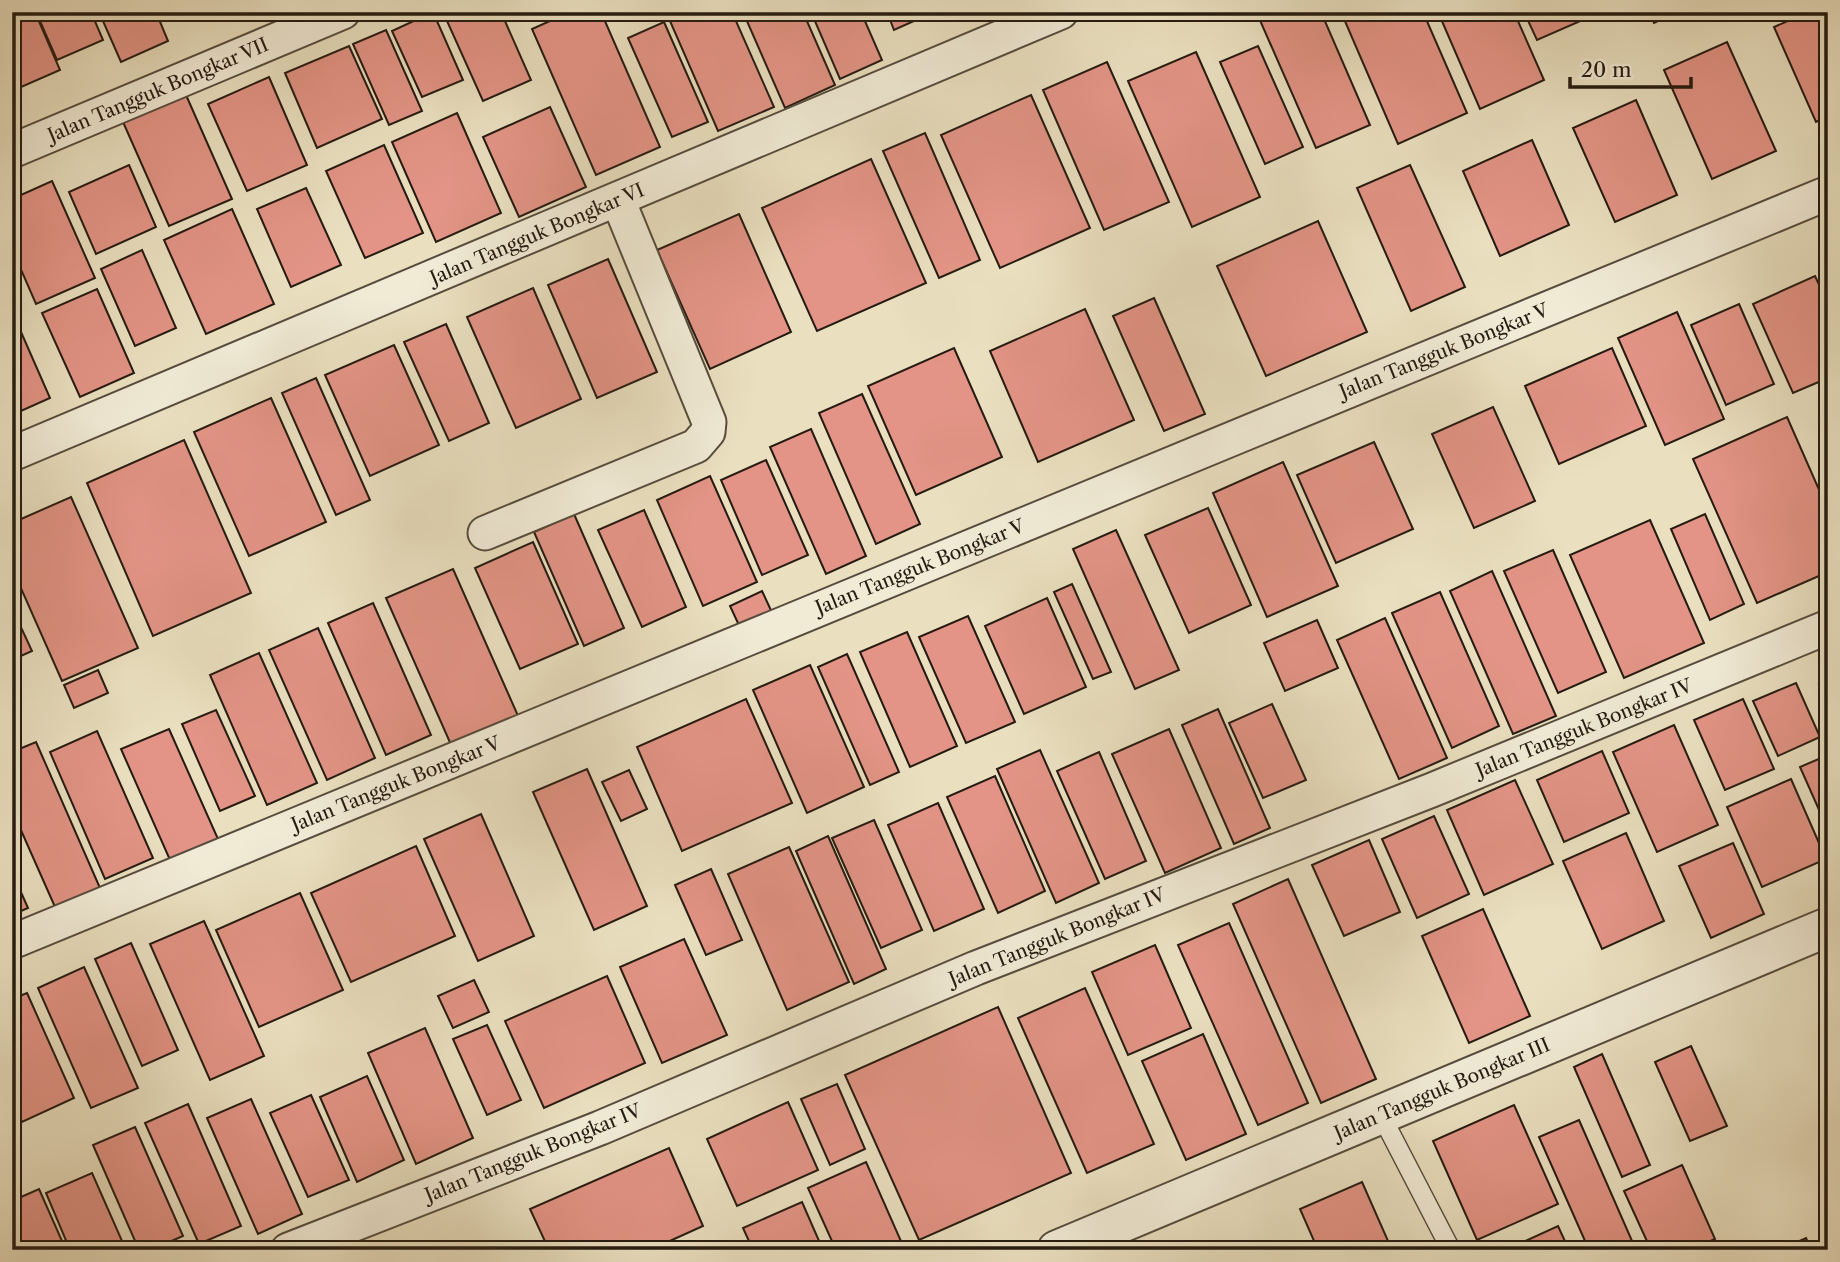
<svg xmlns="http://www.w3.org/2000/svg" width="1840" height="1262" viewBox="0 0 1840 1262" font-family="'Libre Caslon Text',serif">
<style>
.building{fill:#e39486;stroke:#251b11;stroke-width:2}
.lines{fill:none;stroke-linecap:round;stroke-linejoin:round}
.service-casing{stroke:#564c3d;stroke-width:21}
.minor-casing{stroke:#564c3d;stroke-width:37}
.tertiary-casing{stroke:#564c3d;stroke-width:42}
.service{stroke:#f1ebd6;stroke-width:18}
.minor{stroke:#f1ebd6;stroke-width:33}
.tertiary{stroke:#f1ebd6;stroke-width:38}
.labels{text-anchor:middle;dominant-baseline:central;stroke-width:5;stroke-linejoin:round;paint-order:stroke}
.street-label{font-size:19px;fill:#251b11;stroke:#f1ebd6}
</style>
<rect width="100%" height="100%" fill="#eae0c0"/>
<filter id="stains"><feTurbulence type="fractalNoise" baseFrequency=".00286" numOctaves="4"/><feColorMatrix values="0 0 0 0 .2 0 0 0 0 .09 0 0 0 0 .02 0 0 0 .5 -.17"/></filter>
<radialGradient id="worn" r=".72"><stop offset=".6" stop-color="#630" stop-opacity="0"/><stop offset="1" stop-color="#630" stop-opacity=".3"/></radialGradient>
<g class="building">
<path d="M12,12H35L60,70L12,91Z"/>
<path d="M36,12H91L103,40L57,60Z"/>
<path d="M99,12H156L168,41L121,62Z"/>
<path d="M433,12L463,80L422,97L392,31Z"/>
<path d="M467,12H501L531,80L483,101L447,21Z"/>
<path d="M570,12H601L660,147L596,175L532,29Z"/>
<path d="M689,12H732L774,107L718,131L670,21Z"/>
<path d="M743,12H803L835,85L785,108Z"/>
<path d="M811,12H861L882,60L840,79Z"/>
<path d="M887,12H934L894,30Z"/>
<path d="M1272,12H1321L1370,125L1316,148L1259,18Z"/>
<path d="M1341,12H1423L1467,113L1398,144Z"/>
<path d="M1438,12H1514L1544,80L1480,109Z"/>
<path d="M1524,12H1582L1585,19L1537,40Z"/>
<path d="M1650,12H1678L1654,23Z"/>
<path d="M1809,12H1815L1828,41V116L1816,122L1774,27Z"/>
<path d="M664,22L708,122L672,137L628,38Z"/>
<path d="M386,30L422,111L389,125L353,44Z"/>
<path d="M1727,42L1776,151L1712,179L1664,70Z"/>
<path d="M349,46L382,119L317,148L285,73Z"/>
<path d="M1258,46L1303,147L1265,164L1220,62Z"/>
<path d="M1196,52L1260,197L1192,227L1128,81Z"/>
<path d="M1107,62L1169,202L1104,230L1043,90Z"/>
<path d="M269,77L307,165L247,191L208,104Z"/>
<path d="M186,95L232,199L169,226L123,122Z"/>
<path d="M1031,95L1090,228L1000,268L941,135Z"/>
<path d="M1636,100L1677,195L1615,222L1573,128Z"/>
<path d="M550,107L586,187L519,217L483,137Z"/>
<path d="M457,113L501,213L436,242L392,142Z"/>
<path d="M925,133L980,260L939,278L883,151Z"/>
<path d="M1532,140L1569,225L1500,256L1463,171Z"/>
<path d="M384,145L423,233L365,258L326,171Z"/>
<path d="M871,159L926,283L817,331L762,208Z"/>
<path d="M129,165L156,227L96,254L69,192Z"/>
<path d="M1410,165L1465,287L1411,311L1357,188Z"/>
<path d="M52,181L95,278L36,304L12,249V199Z"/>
<path d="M306,188L341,265L291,287L257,209Z"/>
<path d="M232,209L274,304L206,334L164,240Z"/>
<path d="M739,214L791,332L710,369L657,250Z"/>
<path d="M1318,221L1367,332L1266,376L1217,266Z"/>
<path d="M142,250L176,328L135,346L101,269Z"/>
<path d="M608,259L657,372L597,398L548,285Z"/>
<path d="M1815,276L1828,304V378L1793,393L1753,304Z"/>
<path d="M533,288L581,399L516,428L467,317Z"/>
<path d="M97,289L134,373L80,397L42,313Z"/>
<path d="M1154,298L1205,414L1164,431L1113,316Z"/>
<path d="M1739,304L1774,384L1726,405L1691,325Z"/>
<path d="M1085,309L1134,420L1038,462L990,351Z"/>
<path d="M1677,312L1724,419L1665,445L1618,338Z"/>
<path d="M14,316L50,398L12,415V317Z"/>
<path d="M446,324L489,423L449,441L404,342Z"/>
<path d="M394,345L439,445L370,476L325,375Z"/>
<path d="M954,348L1002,457L916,495L868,386Z"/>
<path d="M1612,348L1646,426L1559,464L1525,386Z"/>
<path d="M316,378L370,500L336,515L282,393Z"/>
<path d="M862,394L920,524L876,544L819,413Z"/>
<path d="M271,398L326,522L249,556L194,432Z"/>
<path d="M1493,407L1535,501L1474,528L1432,434Z"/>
<path d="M1787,417L1828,510V572L1757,603L1693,459Z"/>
<path d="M811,429L866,556L826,574L770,447Z"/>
<path d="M184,440L251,593L153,636L87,483Z"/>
<path d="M1374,442L1413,529L1336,563L1297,475Z"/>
<path d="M766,460L808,555L762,575L721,480Z"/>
<path d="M1283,462L1338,586L1267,617L1213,493Z"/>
<path d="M710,476L757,582L703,606L657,500Z"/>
<path d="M71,497L138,648L62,681L12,568V523Z"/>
<path d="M1208,508L1251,605L1189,633L1145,535Z"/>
<path d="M644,510L686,607L642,627L598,530Z"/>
<path d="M574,514L624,628L584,646L534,532Z"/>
<path d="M1705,514L1744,604L1710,620L1671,529Z"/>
<path d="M1650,520L1704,643L1624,678L1570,555Z"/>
<path d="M1116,530L1179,670L1135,689L1073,549Z"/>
<path d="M533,542L578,644L520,669L475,568Z"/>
<path d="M1553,550L1606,672L1558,693L1504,571Z"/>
<path d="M453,569L519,718L452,747L386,598Z"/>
<path d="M1492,571L1556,716L1513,734L1450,591Z"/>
<path d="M1072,584L1111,672L1093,679L1054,592Z"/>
<path d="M762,591L775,619L743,634L730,606Z"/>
<path d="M1440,592L1499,726L1452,748L1392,613Z"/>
<path d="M1047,598L1086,687L1024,714L985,626Z"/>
<path d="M373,603L431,735L386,755L328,623Z"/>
<path d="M12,608L32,651L12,660Z"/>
<path d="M968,616L1015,722L966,743L919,637Z"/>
<path d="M1385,618L1447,758L1399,779L1337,640Z"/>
<path d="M1317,620L1338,668L1285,691L1264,643Z"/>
<path d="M318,628L375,758L327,780L269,650Z"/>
<path d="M907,632L957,746L910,767L860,652Z"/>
<path d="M259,653L317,783L267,805L210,675Z"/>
<path d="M847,654L899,772L870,785L818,667Z"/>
<path d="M810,665L864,787L807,813L753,690Z"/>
<path d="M98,670L108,693L74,708L64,685Z"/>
<path d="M1828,681V705L1819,685Z"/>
<path d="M1796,683L1820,737L1778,756L1753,701Z"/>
<path d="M746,699L792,803L682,851L637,747Z"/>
<path d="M1743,699L1774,769L1725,790L1694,720Z"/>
<path d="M1272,704L1306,780L1263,798L1229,723Z"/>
<path d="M1218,709L1270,828L1234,844L1182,725Z"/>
<path d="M216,710L255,796L220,811L182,724Z"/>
<path d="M1674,725L1718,825L1657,852L1613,752Z"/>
<path d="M169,729L218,839L170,860L121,749Z"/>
<path d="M1169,729L1221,848L1165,873L1112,754Z"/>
<path d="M97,731L153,858L105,879L50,752Z"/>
<path d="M36,742L100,888L55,907L12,810V752Z"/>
<path d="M1040,750L1099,883L1056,903L997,769Z"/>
<path d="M1602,751L1629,813L1564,842L1537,780Z"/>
<path d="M1099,752L1146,861L1105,879L1057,771Z"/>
<path d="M1828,755V830L1800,767Z"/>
<path d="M587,769L647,906L594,930L533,792Z"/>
<path d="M629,770L647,809L621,821L602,782Z"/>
<path d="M995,776L1045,891L998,913L947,797Z"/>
<path d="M1791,779L1826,859L1762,887L1727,807Z"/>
<path d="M1515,780L1553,864L1484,895L1447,810Z"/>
<path d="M938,803L984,909L934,931L888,825Z"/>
<path d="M481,814L534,936L478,961L424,839Z"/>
<path d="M1434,816L1469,894L1417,918L1382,839Z"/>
<path d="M874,820L922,930L881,948L832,838Z"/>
<path d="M1626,833L1664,921L1602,949L1563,861Z"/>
<path d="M828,836L886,969L854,984L796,851Z"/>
<path d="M1369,840L1400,912L1344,936L1312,865Z"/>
<path d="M1733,843L1764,914L1711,938L1679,866Z"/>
<path d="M416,846L455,936L351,982L311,893Z"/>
<path d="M789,847L849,982L787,1010L728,874Z"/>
<path d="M711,869L742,940L706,955L675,885Z"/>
<path d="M12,872L28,908L12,915Z"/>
<path d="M1288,879L1376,1079L1321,1103L1233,904Z"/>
<path d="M300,893L343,990L259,1027L216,930Z"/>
<path d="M1483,909L1530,1016L1469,1043L1422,936Z"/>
<path d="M204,921L264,1056L210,1080L150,944Z"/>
<path d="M1229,923L1308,1103L1258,1125L1178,945Z"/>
<path d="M684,939L727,1035L662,1063L620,967Z"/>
<path d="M131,943L178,1050L142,1066L95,959Z"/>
<path d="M1155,945L1191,1028L1128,1055L1092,972Z"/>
<path d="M84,967L138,1088L91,1108L38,988Z"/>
<path d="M607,976L645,1063L544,1108L505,1021Z"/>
<path d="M474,980L489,1012L453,1028L438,996Z"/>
<path d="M1085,988L1154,1144L1087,1173L1018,1018Z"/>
<path d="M27,993L74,1098L22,1122L12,1100V999Z"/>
<path d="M998,1007L1071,1173L919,1240L845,1075Z"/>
<path d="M487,1025L521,1100L487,1115L453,1039Z"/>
<path d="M425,1028L473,1138L416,1164L368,1053Z"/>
<path d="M1203,1034L1246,1134L1186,1160L1142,1061Z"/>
<path d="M1691,1046L1727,1126L1690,1141L1655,1062Z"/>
<path d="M1602,1054L1650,1165L1622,1177L1574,1067Z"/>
<path d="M367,1076L404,1160L357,1182L320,1097Z"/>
<path d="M837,1084L865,1149L830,1165L801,1099Z"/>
<path d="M311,1095L349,1180L308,1197L270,1113Z"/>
<path d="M251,1099L302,1214L258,1234L207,1118Z"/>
<path d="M788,1102L818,1170L737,1206L707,1139Z"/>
<path d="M188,1104L241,1226L199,1244L145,1123Z"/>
<path d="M1514,1105L1558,1204L1477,1240L1433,1141Z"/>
<path d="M1579,1120L1636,1250H1589L1539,1137Z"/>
<path d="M135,1127L183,1236L151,1250H139L93,1145Z"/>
<path d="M669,1148L703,1226L650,1250H549L530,1209Z"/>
<path d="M866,1162L904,1248L900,1250H836L808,1188Z"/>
<path d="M1682,1165L1715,1239L1690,1250H1651L1624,1191Z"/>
<path d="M92,1173L126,1250H70L46,1193Z"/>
<path d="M1362,1182L1392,1250H1318L1300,1209Z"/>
<path d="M39,1189L66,1250H12V1201Z"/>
<path d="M802,1202L823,1250H753L743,1228Z"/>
<path d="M1558,1226L1569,1250H1506Z"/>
<path d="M1806,1238L1811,1250H1779Z"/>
</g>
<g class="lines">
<defs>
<path id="service" d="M1381,1115L1451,1250"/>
<g id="minor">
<path d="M12,151L343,12"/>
<path d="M12,454L1061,12"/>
<path d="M485,533L696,446L708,432L709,422L618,200"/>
<path d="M12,942L1828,193"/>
<path d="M288,1250L600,1128L976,968L1432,790L1828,627"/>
</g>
<path id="tertiary" d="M1057,1250L1828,927"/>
</defs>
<use href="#service" class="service-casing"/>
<use href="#minor" class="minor-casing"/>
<use href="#tertiary" class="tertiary-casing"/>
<use href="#service" class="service"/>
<use href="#minor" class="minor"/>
<use href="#tertiary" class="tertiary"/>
</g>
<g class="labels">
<g class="street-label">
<text transform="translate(158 90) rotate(-23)">Jalan Tangguk Bongkar VII</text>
<text transform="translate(537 234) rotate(-23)">Jalan Tangguk Bongkar VI</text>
<text transform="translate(1444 351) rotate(-22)">Jalan Tangguk Bongkar V</text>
<text transform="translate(920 567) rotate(-22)">Jalan Tangguk Bongkar V</text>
<text transform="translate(1584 728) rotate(-22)">Jalan Tangguk Bongkar IV</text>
<text transform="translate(396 784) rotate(-22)">Jalan Tangguk Bongkar V</text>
<text transform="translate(1057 937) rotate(-22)">Jalan Tangguk Bongkar IV</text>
<text transform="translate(1442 1089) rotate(-23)">Jalan Tangguk Bongkar III</text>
<text transform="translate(533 1153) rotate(-22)">Jalan Tangguk Bongkar IV</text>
</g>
</g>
<rect width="1840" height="1262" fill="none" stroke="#eae0c0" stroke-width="42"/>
<rect x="14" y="14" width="1812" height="1234" fill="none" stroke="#251b11" stroke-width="3.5"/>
<rect x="21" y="21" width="1798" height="1220" fill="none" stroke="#251b11" stroke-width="2"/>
<path d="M1570 77v10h121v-10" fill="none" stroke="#251b11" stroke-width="3.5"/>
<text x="1581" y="77" font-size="21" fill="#251b11" stroke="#f1ebd6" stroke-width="5" paint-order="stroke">20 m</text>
<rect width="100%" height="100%" filter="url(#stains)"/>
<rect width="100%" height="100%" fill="url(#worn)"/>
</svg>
